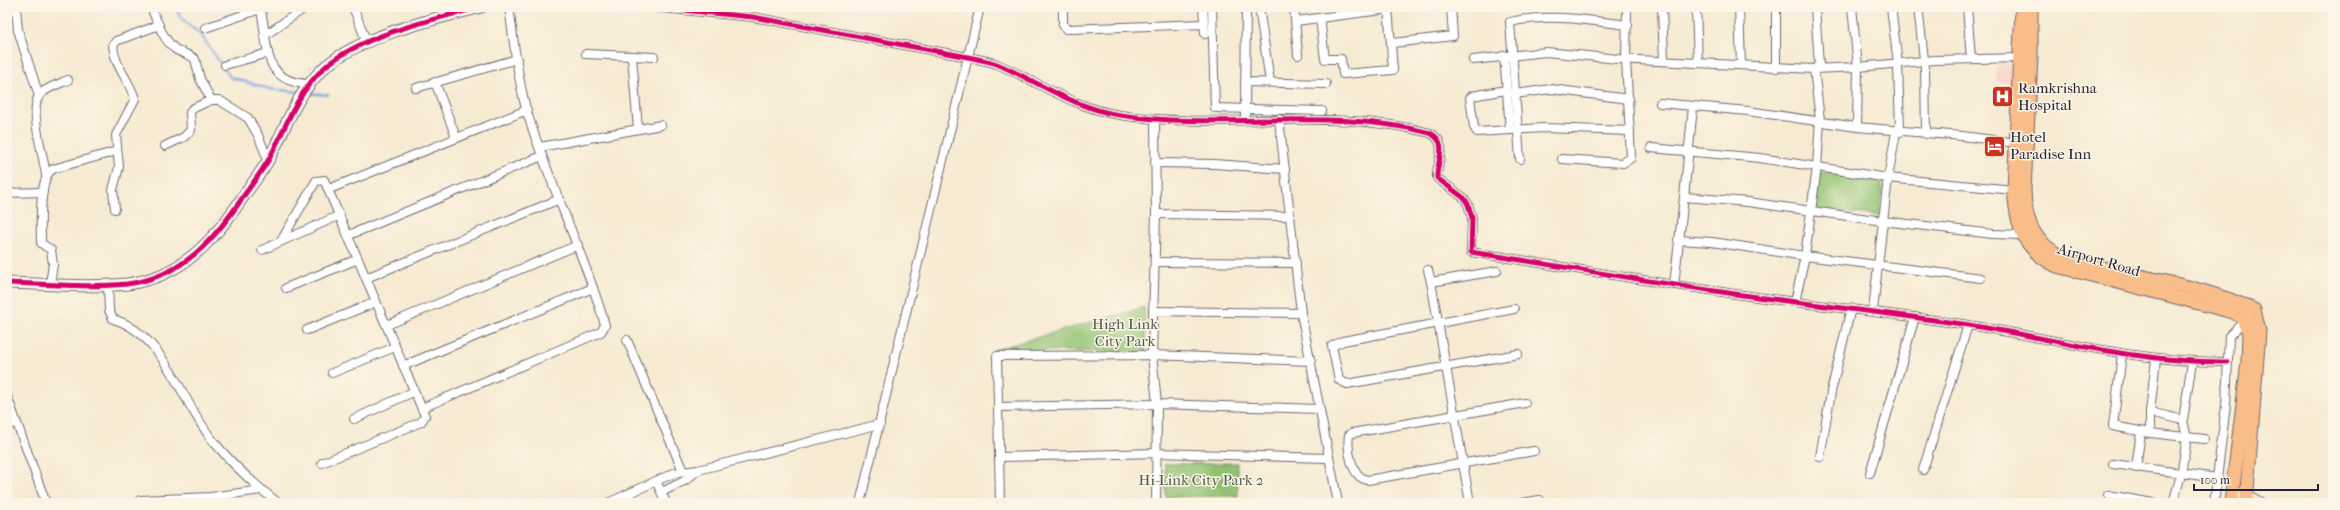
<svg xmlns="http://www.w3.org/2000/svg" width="2340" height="510" viewBox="0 0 2340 510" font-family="'IM FELL French Canon',serif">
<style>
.built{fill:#f6d1c5}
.green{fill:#91c272;stroke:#5a7256}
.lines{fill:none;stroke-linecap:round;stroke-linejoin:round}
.stream{stroke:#70a3db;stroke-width:2.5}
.minor-casing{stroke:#6c6870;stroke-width:10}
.tertiary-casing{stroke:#6c6870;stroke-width:13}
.secondary-casing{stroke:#6c6870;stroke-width:14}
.primary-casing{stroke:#6c6870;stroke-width:15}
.minor{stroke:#fff;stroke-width:8}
.tertiary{stroke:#fff;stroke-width:11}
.secondary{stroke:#fce5d0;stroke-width:12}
.primary{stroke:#f8bd89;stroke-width:13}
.cycleway-casing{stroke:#fcf5e5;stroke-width:8}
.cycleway{stroke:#d6006c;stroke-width:5}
.labels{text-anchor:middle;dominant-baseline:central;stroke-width:3;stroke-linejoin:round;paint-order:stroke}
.poi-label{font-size:15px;fill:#22223b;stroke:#fcf5e5;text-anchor:start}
.street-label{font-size:15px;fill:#22223b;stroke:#fcf5e5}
.park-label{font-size:15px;fill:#495a4e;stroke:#fcf5e5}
</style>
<rect width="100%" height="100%" fill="#fcf5e5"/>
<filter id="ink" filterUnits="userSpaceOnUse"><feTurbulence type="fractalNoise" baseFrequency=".025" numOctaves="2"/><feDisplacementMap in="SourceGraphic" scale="8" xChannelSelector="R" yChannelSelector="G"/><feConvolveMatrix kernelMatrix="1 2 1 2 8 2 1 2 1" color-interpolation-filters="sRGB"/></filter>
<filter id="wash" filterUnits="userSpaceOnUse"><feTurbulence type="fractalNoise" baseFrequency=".012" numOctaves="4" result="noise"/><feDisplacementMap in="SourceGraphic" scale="16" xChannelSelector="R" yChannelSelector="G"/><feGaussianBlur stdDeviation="0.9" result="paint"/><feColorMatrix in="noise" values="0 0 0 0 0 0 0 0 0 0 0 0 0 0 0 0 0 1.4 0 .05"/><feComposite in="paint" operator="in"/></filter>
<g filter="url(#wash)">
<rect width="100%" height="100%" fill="#f6ead2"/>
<path class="built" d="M1998,63L2016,65L2014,83L1996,82Z"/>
<g class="green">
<path d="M1818,172L1883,179L1880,216L1814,209Z"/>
<path d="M1144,307L1146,352L993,350Z"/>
<path d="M1237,463L1238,496L1166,497L1165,464Z"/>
</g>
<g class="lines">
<g class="stream">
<path d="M175,7L182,19L201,35L230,77L270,89L300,92"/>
<path d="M307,93L328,95"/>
</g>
</g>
</g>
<g filter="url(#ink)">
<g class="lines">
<defs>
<g id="minor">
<path d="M16,7L18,30L39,96"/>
<path d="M151,7C157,21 162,38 175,49C181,53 189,54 195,59L200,79L211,100"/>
<path d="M260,7C270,43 259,82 309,84"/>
<path d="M353,7L367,43"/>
<path d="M652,7L753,17L968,57C978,59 988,61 997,64C1039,82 1074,108 1120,115C1223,131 1329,106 1430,133C1450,143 1436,161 1437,178L1464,198L1468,204L1472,218L1471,252C1554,265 1638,280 1722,292C1802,304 1882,312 1962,324C2053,338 2136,363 2228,362"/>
<path d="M1063,7V25L1066,29H1069L1204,24"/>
<path d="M1203,7L1205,34"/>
<path d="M1212,7L1215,108L1322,111"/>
<path d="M1259,7L1270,82"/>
<path d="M1294,7L1298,55"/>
<path d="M1662,7L1664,60"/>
<path d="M1696,7L1698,63"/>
<path d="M1739,7L1741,64"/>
<path d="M1776,7V68"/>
<path d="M1852,7L1858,67L1857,127"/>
<path d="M1891,7L1898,64L1900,132"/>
<path d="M1918,7L1925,68L1926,134"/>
<path d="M1967,7L1971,59"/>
<path d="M1320,18L1325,59H1341L1343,74L1393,70L1388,7"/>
<path d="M1296,21L1389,9"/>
<path d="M205,28L260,9"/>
<path d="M264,36L306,7"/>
<path d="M1393,43L1453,36L1451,7"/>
<path d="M586,54L654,57"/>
<path d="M1504,55L1510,130"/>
<path d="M632,57L638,129"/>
<path d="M1473,60L1546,52L1618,59L1814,69L1858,67L1935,60L2023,58"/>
<path d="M225,65L268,53"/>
<path d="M435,82L456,137"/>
<path d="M1245,82L1326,84"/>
<path d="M416,88L517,59"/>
<path d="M1506,90L1472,96L1470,98L1474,127L1477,132L1543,128L1630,131"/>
<path d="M1515,94L1551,89L1629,99"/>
<path d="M1660,103L1748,111L1857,127L1962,136L2017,143"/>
<path d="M1693,107L1684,197L1748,202L1883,221L1873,310"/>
<path d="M1245,114L1246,7"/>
<path d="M1279,119L1301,313L1338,503"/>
<path d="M1155,120L1156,214L1152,355L1157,404L1156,503"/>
<path d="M165,146L184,137L191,130L190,113L192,109L211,100H219L248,118L258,135L268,160"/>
<path d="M540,147L661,125"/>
<path d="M1651,148L1760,158L1888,178L1896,132"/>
<path d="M1520,159L1510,22C1549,13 1588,20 1628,25"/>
<path d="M1562,159L1623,163L1631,158L1626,59L1627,7"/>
<path d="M1155,163L1214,164L1285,169"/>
<path d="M46,175C44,158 29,110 39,96C45,88 59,84 68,80"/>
<path d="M329,189L527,110"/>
<path d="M2014,190L1888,178L1883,221L1993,234L2022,235"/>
<path d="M7,193L43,192"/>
<path d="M115,209L113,190L119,167L116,135L135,99C129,79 114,66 113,45L116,41L159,25"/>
<path d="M1156,214L1290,216"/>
<path d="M349,235L542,156"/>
<path d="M1678,240L1712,242L1805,256L1981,278"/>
<path d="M281,241L316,181L324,180L425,416L421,422L322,463"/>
<path d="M262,250L340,215"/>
<path d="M1156,262L1296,263"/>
<path d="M1428,270L1431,282"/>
<path d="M366,278L560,199"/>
<path d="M50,284L53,264L51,250L41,243C41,227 38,177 53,169L117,151"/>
<path d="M108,285L109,310L113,319C165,334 182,404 214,442C232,464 255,485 278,503"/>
<path d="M1674,285L1684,197"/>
<path d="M286,288L358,259"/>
<path d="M1795,302L1805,256L1817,167L1820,120L1814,69L1819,65L1815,7"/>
<path d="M1514,309L1343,341L1332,346L1339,380L1347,384L1518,354"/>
<path d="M1153,311L1301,313"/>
<path d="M387,325L578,245"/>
<path d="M307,330L376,302"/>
<path d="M627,340L683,471"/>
<path d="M2122,354L2113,426L2150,433"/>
<path d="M2156,359L2150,412V433L2204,439"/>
<path d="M403,366L593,288"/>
<path d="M332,373L395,347"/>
<path d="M7,396L46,503"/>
<path d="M1525,403L1352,433L1349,435C1347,449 1351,478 1368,480L1534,451"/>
<path d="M998,407L1157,404L1319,409"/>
<path d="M422,408L601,332L605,325C584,252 549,184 527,112C517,78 514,41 509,7"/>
<path d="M2150,412L2183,420"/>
<path d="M354,419L413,392"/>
<path d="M7,426L16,422"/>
<path d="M999,457L1157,453L1328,458"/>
<path d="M1820,457L1831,392L1851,308"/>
<path d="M2113,464L2218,478"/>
<path d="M2136,468L2141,432"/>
<path d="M1923,470L1968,325"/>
<path d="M1870,473L1915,317"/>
<path d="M656,481L666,503"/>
<path d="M662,492L686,480L698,470"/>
<path d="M2108,495L2153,503"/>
<path d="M140,500L211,497L261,490"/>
<path d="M608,503L674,473L698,470L880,424"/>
<path d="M860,503L980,7"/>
<path d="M1000,503L997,356L1152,355L1311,361"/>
<path d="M1470,503L1431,282L1497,271"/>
<path d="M1522,503L1540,500"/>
<path d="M2173,503L2181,475L2187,438L2183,420L2192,362"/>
<path d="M2214,503L2226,405L2229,336L2247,318"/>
</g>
<path id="tertiary" d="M7,283C47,284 87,288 127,284C183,277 216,238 245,194C253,183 262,171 269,159C286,127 297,92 325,67C362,35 434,19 481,7"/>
<path id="secondary" d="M2232,494L2247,496L2259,503"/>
<g id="primary">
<path d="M2022,7L2014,190C2017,226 2022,249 2057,266L2233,312L2242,317L2249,333L2248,362L2231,503"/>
<path d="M2031,7V57L2024,190C2025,228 2038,248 2073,262C2129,275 2202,285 2254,310L2259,331L2246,503"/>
</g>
</defs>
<use href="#minor" class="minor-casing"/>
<use href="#tertiary" class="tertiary-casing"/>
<use href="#secondary" class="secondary-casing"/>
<use href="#primary" class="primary-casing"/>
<use href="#minor" class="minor"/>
<use href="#tertiary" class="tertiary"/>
<use href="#secondary" class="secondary"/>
<use href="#primary" class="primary"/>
<defs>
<g id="cycleway">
<path d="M652,7L753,17L968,57C978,59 988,61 997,64C1039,82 1074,108 1120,115C1223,131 1329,106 1430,133C1450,143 1436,161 1437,178L1464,198L1468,204L1472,218L1471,252C1554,265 1638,280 1722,292C1802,304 1882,312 1962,324C2053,338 2136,363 2228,362"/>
<path d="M7,283C47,284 87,288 127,284C183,277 216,238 245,194C253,183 262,171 269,159C286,127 297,92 325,67C362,35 434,19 481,7"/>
</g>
</defs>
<use href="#cycleway" class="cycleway-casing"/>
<use href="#cycleway" class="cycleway"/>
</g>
</g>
<defs>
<symbol id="hospital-square" viewBox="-11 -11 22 22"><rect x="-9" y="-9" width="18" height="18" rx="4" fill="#c8321e" stroke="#fcf5e5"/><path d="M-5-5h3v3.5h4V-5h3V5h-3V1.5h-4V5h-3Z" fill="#fff"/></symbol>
<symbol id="hotel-square" viewBox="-11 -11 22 22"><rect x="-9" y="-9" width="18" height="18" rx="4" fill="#c8321e" stroke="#fcf5e5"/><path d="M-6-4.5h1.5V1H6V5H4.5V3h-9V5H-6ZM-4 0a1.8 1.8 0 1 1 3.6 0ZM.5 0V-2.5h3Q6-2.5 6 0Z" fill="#fff"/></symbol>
</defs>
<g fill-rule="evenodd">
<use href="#hospital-square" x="1990" y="84" width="25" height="25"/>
<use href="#hotel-square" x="1982" y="134" width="25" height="25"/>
</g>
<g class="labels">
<g class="poi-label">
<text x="2018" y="88">Ramkrishna<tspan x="2018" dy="17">Hospital</tspan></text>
<text x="2010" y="137">Hotel<tspan x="2010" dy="17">Paradise Inn</tspan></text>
</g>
<g class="street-label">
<text transform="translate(2099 260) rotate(16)">Airport Road</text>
</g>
<g class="park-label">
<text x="1125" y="324">High Link<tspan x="1125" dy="17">City Park</tspan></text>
<text x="1201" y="480">Hi-Link City Park 2</text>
</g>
</g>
<rect width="2340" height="510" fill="none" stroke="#fcf5e5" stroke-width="24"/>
<path d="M2194 484v6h124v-6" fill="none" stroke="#22223b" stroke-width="2"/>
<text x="2200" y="484" font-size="12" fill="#22223b" stroke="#fcf5e5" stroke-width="3" paint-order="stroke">100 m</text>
</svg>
